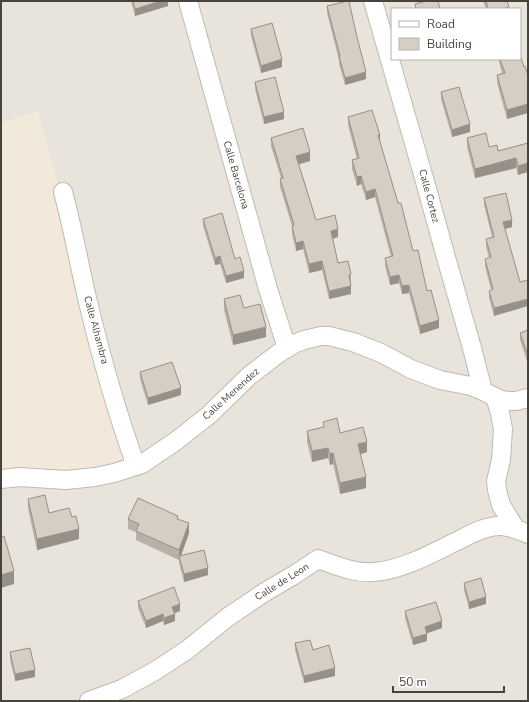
<svg xmlns="http://www.w3.org/2000/svg" width="529" height="702" viewBox="0 0 529 702" font-family="'Nunito Sans',sans-serif">
<style>
.residential{fill:#e8e4db;fill-rule:evenodd}
.commercial{fill:#f3e9db}
.lines{fill:none;stroke-linecap:round;stroke-linejoin:round}
.minor-casing{stroke:#bfbab0;stroke-width:20}
.minor{stroke:#fff;stroke-width:18}
.wall{fill:#b7b1a8}
.shaded-wall{fill:#959088}
.building{fill:#d5cec3;stroke:#959088}
.labels{text-anchor:middle;dominant-baseline:central;stroke-width:4;stroke-linejoin:round;paint-order:stroke}
.street-label{font-size:10px;fill:#48433b;stroke:#fff}
</style>
<rect width="100%" height="100%" fill="#f4f2ed"/>
<path class="residential" d="M1,1H528V701H1V479L37,112L1,123ZM392,9H520V59H392Z"/>
<path class="commercial" d="M38,112L134,461L64,479H1V123Z"/>
<g class="lines">
<defs>
<g id="minor">
<path d="M188,1L268,289L287,348"/>
<path d="M373,1L424,178L447,261L472,348L483,391"/>
<path d="M63,192C73,228 79,265 88,302C101,357 117,413 136,466"/>
<path d="M495,397L500,413L503,429L501,460L496,481L497,490L501,505L515,528"/>
<path d="M1,479L20,477L66,480L95,477L114,473L142,464L176,441L209,415L249,376L279,353L296,343L304,340L321,336H329L353,342L381,353L411,369L440,380L471,386L483,391L501,400L509,401H516L528,398"/>
<path d="M89,701L122,689L155,671L187,650L228,617L265,592L294,575L318,559C335,565 355,574 374,572C401,570 429,555 453,543C468,536 485,525 502,526C512,527 519,530 528,534"/>
</g>
</defs>
<use href="#minor" class="minor-casing"/>
<use href="#minor" class="minor"/>
</g>
<g class="wall">
<path d="M131,1H168V6L135,16Z"/>
<path d="M483,1H507L509,9H486Z"/>
<path d="M327,6L366,79L345,85L339,64V60L327,13Z"/>
<path d="M251,29L282,67L261,73L251,36Z"/>
<path d="M498,59H520L507,119L497,83V75L502,73Z"/>
<path d="M255,82L284,119L264,124L255,89Z"/>
<path d="M441,92L470,132L452,137L441,99Z"/>
<path d="M348,117L380,143L413,251L427,291L439,328L420,334L409,293L402,294L399,283L390,285L385,266V258L391,257L375,197L366,200L361,184L357,186L352,169V160L357,159L348,125Z"/>
<path d="M271,138L310,161L299,164L316,220L338,237L333,239L338,263L351,274V283H350L351,294L329,299L322,270L309,273L303,249L296,251L292,234V226L280,187V179L281,178L271,146Z"/>
<path d="M467,138L489,147L498,151L528,143L518,175L516,168L475,178L467,147Z"/>
<path d="M484,198L512,227L505,229L494,316L489,298V291L491,290L485,266V259L489,258L486,246V239L492,237L484,205Z"/>
<path d="M203,219L235,259L244,278L226,283L220,264L215,265L203,226Z"/>
<path d="M224,299L244,308L266,337L233,345L224,310Z"/>
<path d="M528,330L527,361L520,340V333Z"/>
<path d="M140,372L181,395L148,405L140,379Z"/>
<path d="M323,422L340,433L367,452L360,454L366,488L340,494L333,464L330,465L328,458L312,462L307,442V431L323,427Z"/>
<path d="M28,499L49,513L72,517L79,539L37,550L28,509Z"/>
<path d="M128,519H178L189,533L181,556L208,575L184,582L179,563V560L136,540V532L128,529Z"/>
<path d="M464,583L486,604L469,609L464,590Z"/>
<path d="M138,601L180,611L175,613V621L164,625L163,621L146,628L138,608Z"/>
<path d="M405,611L442,628L427,633V641L413,645L405,618Z"/>
<path d="M295,643L313,650L335,676L304,683L295,650Z"/>
<path d="M10,652L35,677L15,681L10,659Z"/>
</g>
<g class="shaded-wall">
<path d="M161,1H168V6L135,16V9Z"/>
<path d="M282,59V67L261,73V66Z"/>
<path d="M366,72V79L345,85V78Z"/>
<path d="M528,104V113L507,119V110Z"/>
<path d="M284,112V119L264,124V117Z"/>
<path d="M470,124V132L452,137V130Z"/>
<path d="M378,135H380V143Z"/>
<path d="M310,152V161L296,165V156Z"/>
<path d="M516,158V168L475,178V169Z"/>
<path d="M528,163V172L518,175V166Z"/>
<path d="M361,176V184L357,186V177Z"/>
<path d="M375,189V197L366,200V192Z"/>
<path d="M512,220V227L503,229V222Z"/>
<path d="M338,229V237L331,239V231Z"/>
<path d="M303,241V249L296,251V243Z"/>
<path d="M220,256V264L215,265V258Z"/>
<path d="M322,261V270L309,273V264Z"/>
<path d="M244,271V278L226,283V276Z"/>
<path d="M399,275V283L390,285V277Z"/>
<path d="M409,285V293L402,294V286Z"/>
<path d="M351,286V294L329,299V291Z"/>
<path d="M528,299V306L494,316V308Z"/>
<path d="M439,320V328L420,334V326Z"/>
<path d="M266,327V337L233,345V335Z"/>
<path d="M527,353H528V360L527,361Z"/>
<path d="M181,388V395L148,405V398Z"/>
<path d="M367,442V452L358,455V444Z"/>
<path d="M328,448V458L312,462V451Z"/>
<path d="M333,453V464L330,465V454Z"/>
<path d="M366,477V488L340,494V483Z"/>
<path d="M189,523V533L180,558L179,556V560V550Z"/>
<path d="M79,529V539L37,550V539Z"/>
<path d="M208,568V575L184,582V574Z"/>
<path d="M14,571V584L1,588V575Z"/>
<path d="M486,597V604L469,609V602Z"/>
<path d="M180,604V611L172,614V607Z"/>
<path d="M163,614V621L146,628V621Z"/>
<path d="M175,614V621L164,625V618Z"/>
<path d="M442,621V628L425,634V627Z"/>
<path d="M427,634V641L413,645V638Z"/>
<path d="M335,668V676L304,683V676Z"/>
<path d="M35,670V677L15,681V674Z"/>
</g>
<g class="building">
<path d="M133,1H161L135,9Z"/>
<path d="M347,1H349L356,33L366,72L345,78L339,56H340L327,6Z"/>
<path d="M426,1H438L440,9H416L415,4Z"/>
<path d="M486,1H507L509,7L505,8L506,9H488Z"/>
<path d="M272,23L282,59L261,66L251,29Z"/>
<path d="M520,55L524,67L525,66L528,76V104L507,110L497,75L505,73L500,59H520Z"/>
<path d="M275,77L284,112L264,117L255,82Z"/>
<path d="M459,87L470,124L452,130L441,92Z"/>
<path d="M372,110L380,135H378L398,203H401L413,251L418,250L427,291L431,290L439,320L420,326L409,285L402,286L399,275L390,277L385,258L393,256L375,189L366,192L361,176L357,177L352,160L359,158L348,117Z"/>
<path d="M303,128L310,152L296,156L316,220L335,215L338,229L331,231L338,263L348,261L351,274L349,275L351,286L329,291L322,261L309,264L303,241L296,243L292,226L294,225L280,179L283,178L271,138Z"/>
<path d="M486,133L489,147L497,145L498,151L528,143V163L518,166L516,158L475,169L467,138Z"/>
<path d="M506,193L512,220L503,222L520,282L528,280V299L494,308L489,291L493,289L485,259L491,257L486,239L494,237L484,198Z"/>
<path d="M222,213L235,259L240,257L244,271L226,276L220,256L215,258L203,219Z"/>
<path d="M240,295L244,308L260,304L266,327L233,335L224,299Z"/>
<path d="M528,330V353H527L520,333Z"/>
<path d="M172,362L181,388L148,398L140,372Z"/>
<path d="M337,418L340,433L363,427L367,442L358,444L366,477L340,483L333,453L330,454L328,448L312,451L307,431L324,427L323,422Z"/>
<path d="M45,495L49,513L69,508L72,517L76,516L79,529L37,539L28,499Z"/>
<path d="M138,498L178,516L177,519L189,523L179,550L136,531L139,524L128,519Z"/>
<path d="M4,536L14,571L1,575V537Z"/>
<path d="M204,550L208,568L184,574L179,556Z"/>
<path d="M481,578L486,597L469,602L464,583Z"/>
<path d="M174,587L180,604L172,607L175,614L164,618L163,614L146,621L138,601Z"/>
<path d="M436,602L442,621L425,627L427,634L413,638L405,611Z"/>
<path d="M310,640L313,650L329,645L335,668L304,676L295,643Z"/>
<path d="M30,648L35,670L15,674L10,652Z"/>
</g>
<g class="labels">
<g class="street-label">
<text transform="translate(236 175) rotate(74)">Calle Barcelona</text>
<text transform="translate(429 196) rotate(75)">Calle Cortez</text>
<text transform="translate(96 330) rotate(75)">Calle Alhambra</text>
<text transform="translate(231 394) rotate(-42)">Calle Menendez</text>
<text transform="translate(282 582) rotate(-32)">Calle de Leon</text>
</g>
</g>
<rect width="529" height="702" fill="none" stroke="#48433b" stroke-width="4"/>
<rect x="391" y="8" width="130" height="52" fill="#ffffff" stroke="#b6b4b1"/>
<rect x="399" y="21" width="20" height="6" fill="#ffffff" stroke="#b6b4b1"/>
<text x="427" y="28" font-size="12" fill="#48433b">Road</text>
<rect x="399" y="38" width="20" height="12" fill="#d5cec3" stroke="#b6b4b1"/>
<text x="427" y="48" font-size="12" fill="#48433b">Building</text>
<path d="M393 686v6h111v-6" fill="none" stroke="#48433b" stroke-width="2"/>
<text x="399" y="686" font-size="12" fill="#48433b" stroke="#ffffff" stroke-width="3" paint-order="stroke">50 m</text>
</svg>
